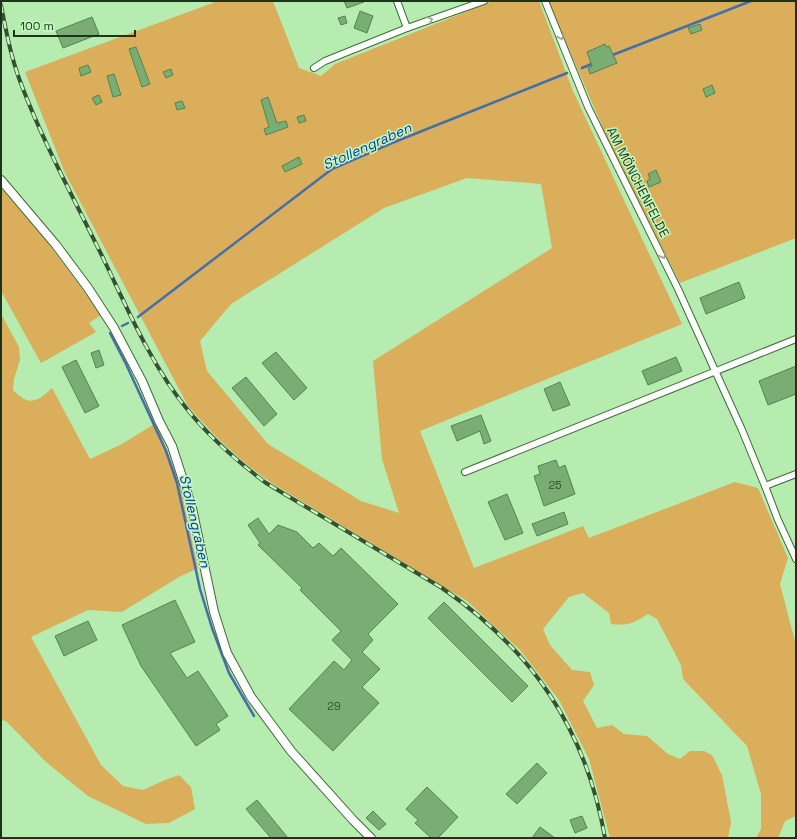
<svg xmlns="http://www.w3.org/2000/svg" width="797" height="839" viewBox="0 0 797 839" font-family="'Space Grotesk',sans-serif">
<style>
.green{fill:#daae5a;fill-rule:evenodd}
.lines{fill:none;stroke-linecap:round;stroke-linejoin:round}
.stream{stroke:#456eaa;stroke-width:2.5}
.building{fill:#79ad74;stroke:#53854e}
.minor-casing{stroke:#3c6d37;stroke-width:8}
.tertiary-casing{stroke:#3c6d37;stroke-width:10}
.minor{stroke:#fff;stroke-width:6}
.tertiary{stroke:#fff;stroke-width:8}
.rail-casing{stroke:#355033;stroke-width:4}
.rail{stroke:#c3f9bd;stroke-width:2.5;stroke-dasharray:8;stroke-linecap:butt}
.oneway{stroke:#99a398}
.labels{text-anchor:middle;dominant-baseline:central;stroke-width:3;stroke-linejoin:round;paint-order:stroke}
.number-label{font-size:11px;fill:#345231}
.street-label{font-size:13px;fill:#1d331b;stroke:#c3f9bd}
.water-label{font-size:14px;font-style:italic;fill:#0139a8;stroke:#c3f9bd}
</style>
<rect width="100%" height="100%" fill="#b6ecb0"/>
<g class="green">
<path d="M218,1H273L299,68L321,76L335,64L493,1H539L573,91L682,324L420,431L474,568L583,526L589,538L735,482L758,488L788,558L780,584L796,645V816L785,821L778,838H756L761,829V794L747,746L683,679L681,665L657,619L648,614C634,623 628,626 611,624L609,613L583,593L569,597L543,629L550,645L572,670L590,672L594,685L583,701L597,728L612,725L624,734L647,736L668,754L680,759L690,751H704L712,755L722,775L731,822L728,838H610L589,759L559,700L520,650L467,601L270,482C239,460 213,435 188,406L65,173L25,72ZM467,178L541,184L552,248L373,361L382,459L399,513L361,501L268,444L207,371L200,341L231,304L384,208Z"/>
<path d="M548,1H796V238L680,283L610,144Z"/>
<path d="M1,188C38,227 69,271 101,315L89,323L96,332L41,363L1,291Z"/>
<path d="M1,314L19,347L20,360L14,379L13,390C28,406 37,403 52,388L90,459L122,444L156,423L179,480L198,568L179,577L122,612L88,610L31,637L101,765L123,786L143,790L165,780L179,775L191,787L195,809L169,823L146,824L88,796L46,762L6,721L1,720Z"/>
</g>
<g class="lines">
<g class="stream">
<path d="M610,56L751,1"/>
<path d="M582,68L594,63"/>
<path d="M138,317L332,169L392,143L567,73"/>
<path d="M122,326L128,323"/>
<path d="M110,333L126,364L166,451L177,483L200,589L212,628L229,673L254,716"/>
</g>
</g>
<g class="building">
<path d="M344,1H364V2L347,8Z"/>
<path d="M360,11L373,16L367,33L354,28Z"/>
<path d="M345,16L347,23L341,25L338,18Z"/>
<path d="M92,17L99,34L63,48L56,31Z"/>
<path d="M700,24L702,30L691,34L688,28Z"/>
<path d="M605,44L606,47L609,46L617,63L590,74L588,68L592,66L587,52Z"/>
<path d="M136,47L150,84L142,87L129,49Z"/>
<path d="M88,65L91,72L81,76L79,68Z"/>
<path d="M171,69L173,75L166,78L163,72Z"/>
<path d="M114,74L121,95L113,97L107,76Z"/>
<path d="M712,85L715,93L706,97L703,89Z"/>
<path d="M99,95L102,102L96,105L92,98Z"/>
<path d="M268,97L277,123L286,121L288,127L266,135L264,129L269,127L261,100Z"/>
<path d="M182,101L185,108L177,110L175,103Z"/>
<path d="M304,115L306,121L299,123L297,117Z"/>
<path d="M299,157L302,164L285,172L282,166Z"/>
<path d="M656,170L661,182L649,187L647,181L650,179L648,174Z"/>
<path d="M739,282L745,298L706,314L700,298Z"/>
<path d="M99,350L104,365L96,368L91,353Z"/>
<path d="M276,352L307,388L294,400L262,363Z"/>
<path d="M676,357L682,371L648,385L642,371Z"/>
<path d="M76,360L99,406L85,413L62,367Z"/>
<path d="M796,366V394L768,405L759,381Z"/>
<path d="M246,377L277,414L264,426L232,388Z"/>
<path d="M560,382L570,405L553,411L544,389Z"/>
<path d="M481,415L491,441L484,444L480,431L457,441L451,426Z"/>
<path d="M556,460L559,468L565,465L575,494L544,506L534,476L540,474L538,466Z"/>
<path d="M507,494L523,533L505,540L488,502Z"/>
<path d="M564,512L568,524L537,536L532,524Z"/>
<path d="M258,518L269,534L278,525L297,532L313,548L319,543L333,556L341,548L398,604L368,634L373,640L362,652L380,669L362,687L379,703L333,751L289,709L334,661L344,670L352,660L332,640L341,631L300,590L302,588L258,545L260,543L248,525Z"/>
<path d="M175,600L195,642L170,653L187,678L198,671L228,716L216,724L220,730L196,746L141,666L122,625Z"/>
<path d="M444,602L528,686L512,702L428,618Z"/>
<path d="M88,621L97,640L64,656L55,636Z"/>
<path d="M537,763L547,773L517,804L506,794Z"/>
<path d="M427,787L458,817L438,838H431L415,823L418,820L406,809Z"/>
<path d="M257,800L288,838H271L246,809Z"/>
<path d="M373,811L386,824L379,830L366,818Z"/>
<path d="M582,816L587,828L575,833L570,820Z"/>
<path d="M540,827L555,838H532Z"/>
</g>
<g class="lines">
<defs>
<g id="minor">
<path d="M397,1L407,28L484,1"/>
<path d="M545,1L588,107L678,289L742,430L765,486"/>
<path d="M314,68L325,61L407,28"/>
<path d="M465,472L796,339"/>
<path d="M796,474L765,486L778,520L796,559"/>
</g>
<path id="tertiary" d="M1,180L56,245L88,288L114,328L142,381L159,421L172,446L192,508L214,612L227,653L251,697L291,751L353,820L371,838"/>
</defs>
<use href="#minor" class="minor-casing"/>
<use href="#tertiary" class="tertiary-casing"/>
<use href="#minor" class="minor"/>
<use href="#tertiary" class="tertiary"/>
<defs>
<path id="rail" d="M1,5C6,31 11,57 20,81C43,143 76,202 105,262C129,312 152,366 187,409C210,438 237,461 266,483L442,588C532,650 586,729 605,838"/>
</defs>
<use href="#rail" class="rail-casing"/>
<use href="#rail" class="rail"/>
</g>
<defs><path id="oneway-chevron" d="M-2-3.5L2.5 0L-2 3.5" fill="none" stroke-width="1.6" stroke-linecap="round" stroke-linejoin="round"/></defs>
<g class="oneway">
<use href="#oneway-chevron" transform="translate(430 20) rotate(-19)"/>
<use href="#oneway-chevron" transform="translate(561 37) rotate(68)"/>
<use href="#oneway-chevron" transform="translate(663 256) rotate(64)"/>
</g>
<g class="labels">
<g class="number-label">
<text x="555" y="485">25</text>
<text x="334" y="706">29</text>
</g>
<g class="street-label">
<text transform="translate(638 182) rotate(63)">AM MÖNCHENFELDE</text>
</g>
<g class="water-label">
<text transform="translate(367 146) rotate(-24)">Stollengraben</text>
<text transform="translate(195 521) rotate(77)">Stollengraben</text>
</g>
</g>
<rect width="797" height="839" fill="none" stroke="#1d331b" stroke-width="4"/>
<path d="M14 30v6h121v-6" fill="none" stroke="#1d331b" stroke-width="2"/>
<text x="20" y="30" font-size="12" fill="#1d331b" stroke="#c3f9bd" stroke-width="3" paint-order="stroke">100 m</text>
</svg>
